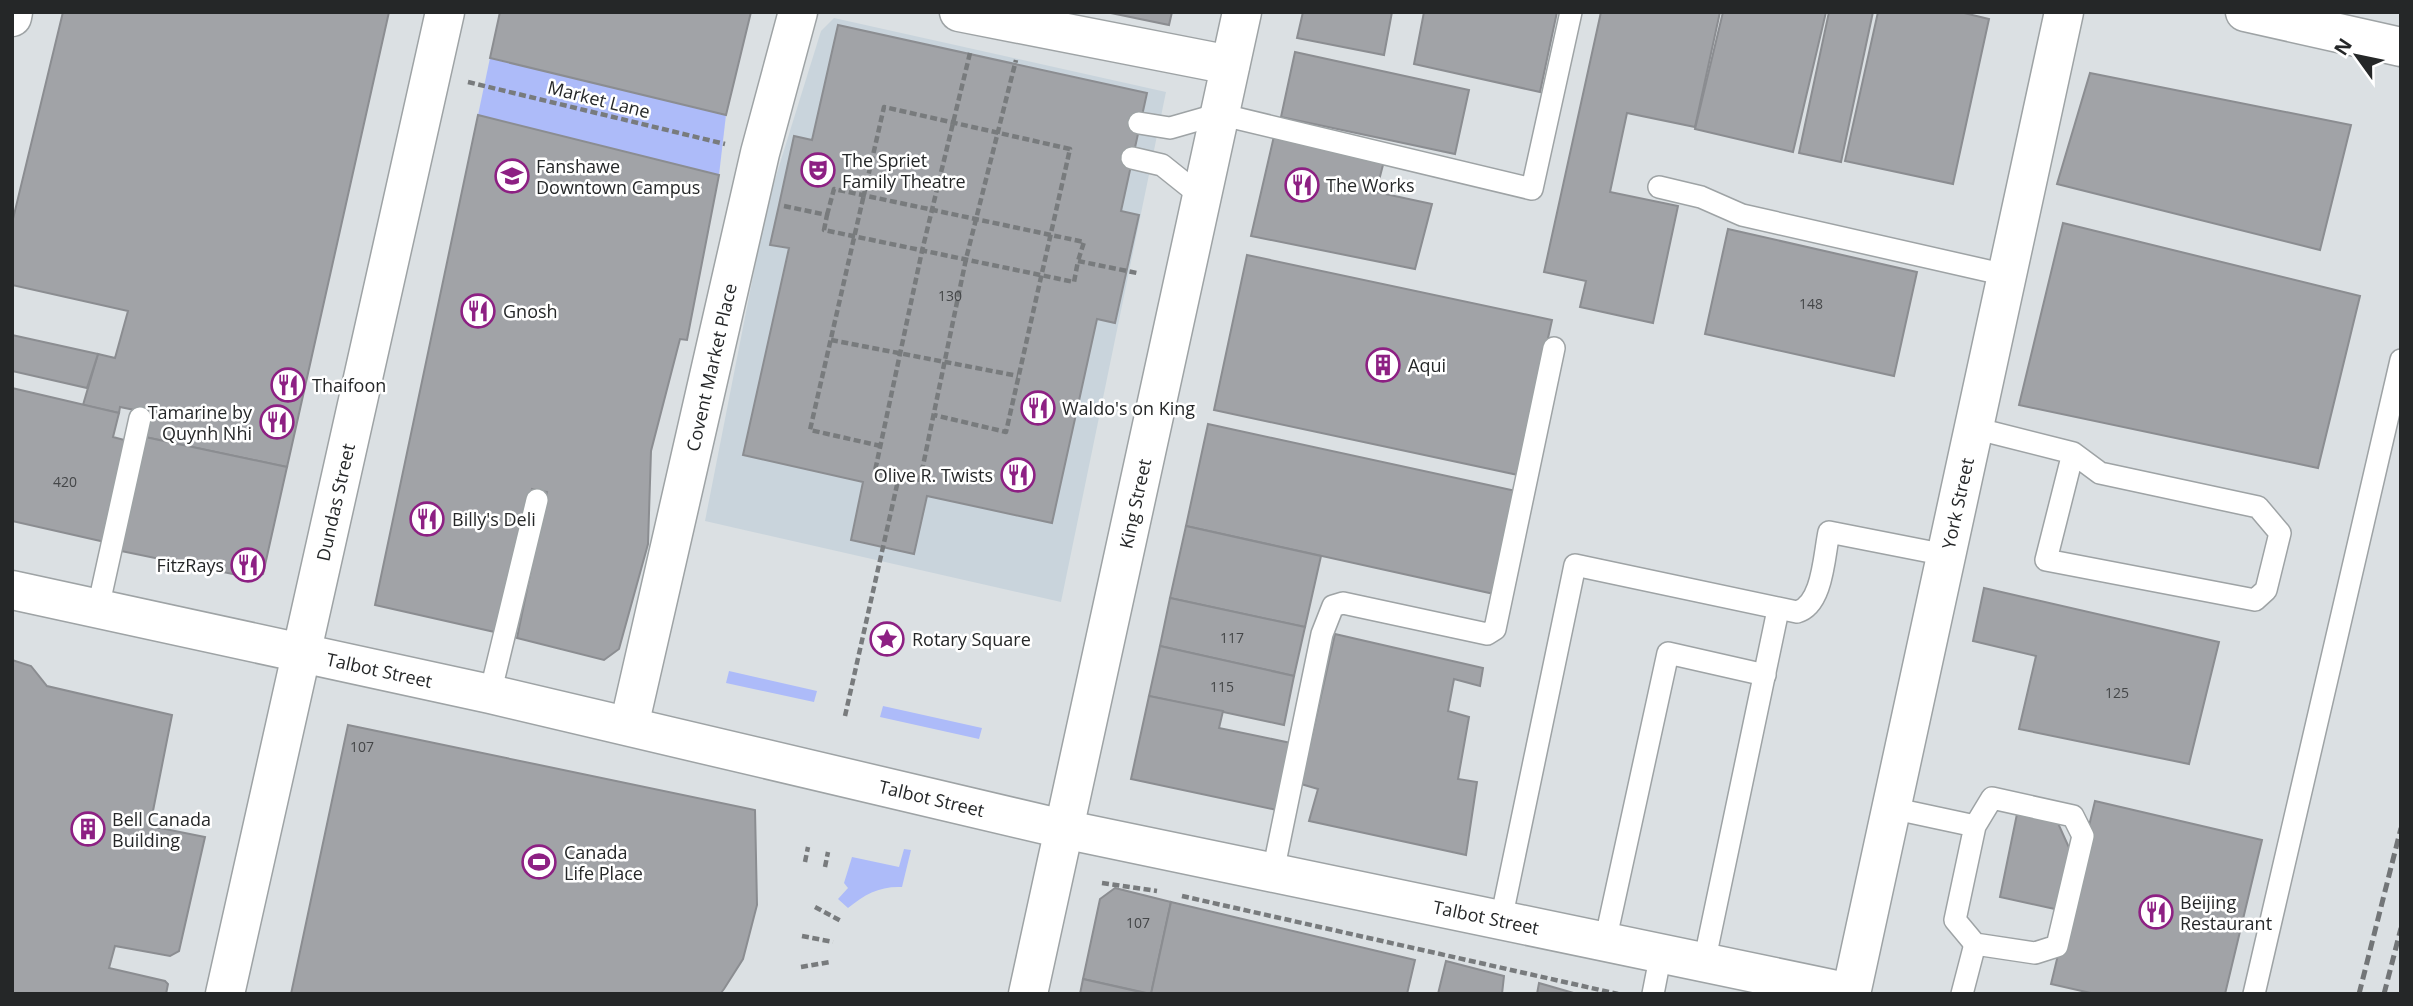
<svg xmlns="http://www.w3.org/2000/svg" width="2413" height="1006" viewBox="0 0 2413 1006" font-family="'Open Sans',sans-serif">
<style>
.built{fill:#c9d4dc}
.green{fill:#adbbf9}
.building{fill:#a1a3a7;stroke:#8b8d91;stroke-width:2}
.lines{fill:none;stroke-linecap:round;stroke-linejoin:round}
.lane-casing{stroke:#9ea3a5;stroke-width:24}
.street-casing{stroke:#9ea3a5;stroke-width:41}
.secondary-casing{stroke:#9ea3a5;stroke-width:41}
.path{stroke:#787b7d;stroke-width:4.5;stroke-dasharray:7 3.5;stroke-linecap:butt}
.lane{stroke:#fff;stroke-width:21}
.street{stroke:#fff;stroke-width:38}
.secondary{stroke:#fff;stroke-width:38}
.rail{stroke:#727577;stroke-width:5;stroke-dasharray:10 5;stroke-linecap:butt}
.labels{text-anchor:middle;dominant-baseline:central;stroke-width:5;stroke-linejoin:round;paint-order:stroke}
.number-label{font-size:14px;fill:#444648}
.street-label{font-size:18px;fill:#252728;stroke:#fff}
.poi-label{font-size:18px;fill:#252728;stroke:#fff;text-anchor:start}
</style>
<rect width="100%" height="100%" fill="#dbe0e3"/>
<path class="built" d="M834,18L1166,92L1061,602L705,521L767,205L821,31Z"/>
<g class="green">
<path d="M490,58L726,115L719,175L478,115Z"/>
<path d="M729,671L817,691L814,702L726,683Z"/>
<path d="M883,706L982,728L979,739L880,717Z"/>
<path d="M904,849L911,850L902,887C880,886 865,894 848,908L838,899L848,888L844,883L852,857L899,867Z"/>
</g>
<g class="building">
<path d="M63,12H389L287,467L145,437L149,413L120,407L119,413L83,405L98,354L115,358L128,311L12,285V223Z"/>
<path d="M500,12H751L726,115L490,58Z"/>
<path d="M1106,12H1172L1169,25Z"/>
<path d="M1303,12H1392L1384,55L1297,38Z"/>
<path d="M1424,12H1557L1540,92L1414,64Z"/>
<path d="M1601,12H1720L1695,127L1627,113L1610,192L1678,206L1653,323L1580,307L1586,281L1544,272Z"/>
<path d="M1723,12H1826L1793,152L1695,129Z"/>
<path d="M1829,12H1873L1841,162L1799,153Z"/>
<path d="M1878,12H1960L1989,19L1953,184L1845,161Z"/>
<path d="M838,25L1147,93L1121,211L1139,215L1115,323L1097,319L1052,523L927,496L914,554L851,540L863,482L743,455L789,248L770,245L779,205L794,136L812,140Z"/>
<path d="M1295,52L1469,90L1455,154L1281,117Z"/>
<path d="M2090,73L2351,125L2320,250L2057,184Z"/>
<path d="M478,115L719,175L687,340L680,339L651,451L648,544L619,649L604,660L517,638L547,492L532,489L499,633L375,605Z"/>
<path d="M1274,136L1384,161L1376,192L1432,204L1415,269L1251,236Z"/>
<path d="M2063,223L2360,296L2318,468L2019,405Z"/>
<path d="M1728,229L1917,272L1894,376L1705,334Z"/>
<path d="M1247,255L1552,320L1518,475L1214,410Z"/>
<path d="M12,335L98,354L87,388L12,371Z"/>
<path d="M12,388L119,413L113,437L128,441L105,542L12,521Z"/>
<path d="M1208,424L1516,491L1494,594L1186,526Z"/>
<path d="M145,437L287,467L263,574L252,578L121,551Z"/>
<path d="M1186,526L1321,556L1305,627L1170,598Z"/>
<path d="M1984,588L2219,642L2189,764L2019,729L2036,656L1973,641Z"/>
<path d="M1170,598L1305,627L1294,676L1160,646Z"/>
<path d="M1335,634L1483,668L1480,686L1454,679L1448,711L1469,717L1458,779L1477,782L1466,855L1309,821L1318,789L1301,784Z"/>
<path d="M1160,646L1294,676L1284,725L1149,696Z"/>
<path d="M12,660L31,666L47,686L172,715L150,826L205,837L179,951L170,956L115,946L109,968L165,981L168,984L166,994H12Z"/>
<path d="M1149,696L1223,711L1219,728L1291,743L1277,810L1131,779Z"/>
<path d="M348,725L755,810L757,905L743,959L724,989L720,994H291Z"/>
<path d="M2095,801L2262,840L2225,994H2095L2051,984Z"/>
<path d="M2017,814L2057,821L2071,852L2055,909L2000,897Z"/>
<path d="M1115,888L1171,902L1151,994L1083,979L1100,899Z"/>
<path d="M1171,902L1415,960L1407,994H1151Z"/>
<path d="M1446,961L1504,976L1502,994H1438Z"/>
<path d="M1083,979L1149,994H1080Z"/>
<path d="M1539,983L1577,994H1537Z"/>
</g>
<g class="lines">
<defs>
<g id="lane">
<path d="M1139,123L1170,128L1219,114L1532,189L1571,12"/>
<path d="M1132,158L1162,165L1202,197"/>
<path d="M1659,187L1701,197L1742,215L2006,275"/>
<path d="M1974,428L2073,453L2100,473L2258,507L2280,533L2266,590L2255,600L2046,560L2073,453"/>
<path d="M98,608L140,418"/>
<path d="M490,694L537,500"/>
<path d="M1891,808L1975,826L1992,798L2073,816L2083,836L2057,946L2035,953L1975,944L1955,920L1975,826"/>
<path d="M1273,872L1322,634L1333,606L1343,603L1487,634L1495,629L1554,348"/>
<path d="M1501,920L1575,565L1797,612C1823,605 1824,555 1829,532L1946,555"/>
<path d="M1605,942L1668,653L1765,675"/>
<path d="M1704,963L1778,610"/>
<path d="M1653,994L1661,953"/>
<path d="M1962,994L1975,944"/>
<path d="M2254,994L2401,360"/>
</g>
<g id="street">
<path d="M959,12L1230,65"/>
<path d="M12,17L13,12"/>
<path id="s1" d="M629,726L760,153L798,12"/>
</g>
<g id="secondary">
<path d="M2245,12L2401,47"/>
<path id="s2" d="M12,590L490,694L1063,829L1851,993"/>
<path id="s3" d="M225,994L445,12"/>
<path id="s4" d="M1028,994L1242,12"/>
<path id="s5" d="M1851,994L2064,12"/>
</g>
</defs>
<use href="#lane" class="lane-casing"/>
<use href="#street" class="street-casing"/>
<use href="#secondary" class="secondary-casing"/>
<g class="path">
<path d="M970,53L922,251L875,471L920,480L966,259L1016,60"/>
<path d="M468,82L725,144"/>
<path d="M784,206L827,215L824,230L1074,282L1078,261L1137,273"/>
<path d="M827,215L834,189L1084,242L1078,261"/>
<path d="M831,340L1018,376"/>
<path d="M881,446L810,430L884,107L1070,149L1006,432L934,415"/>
<path d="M845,716L899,476"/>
<path d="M805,862L808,847"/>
<path d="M825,867L828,852"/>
<path d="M1102,883L1157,891"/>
<path d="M1182,896L1618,994"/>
<path d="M815,907L841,921"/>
<path d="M802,936L833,942"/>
<path d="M801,967L830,962"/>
</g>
<use href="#lane" class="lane"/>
<use href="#street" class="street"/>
<use href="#secondary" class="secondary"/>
<g class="rail">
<path d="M2359,994L2401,828"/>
<path d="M2384,994L2401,928"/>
</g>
</g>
<defs>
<symbol id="theatre-ring" viewBox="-11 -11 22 22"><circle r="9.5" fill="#fff" stroke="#8d2083" stroke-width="1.5"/><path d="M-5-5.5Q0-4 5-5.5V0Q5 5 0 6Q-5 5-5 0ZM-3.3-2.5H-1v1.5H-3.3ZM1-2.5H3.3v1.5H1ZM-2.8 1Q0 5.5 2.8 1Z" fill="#8d2083"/></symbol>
<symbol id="university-ring" viewBox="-11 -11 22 22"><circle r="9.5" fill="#fff" stroke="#8d2083" stroke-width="1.5"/><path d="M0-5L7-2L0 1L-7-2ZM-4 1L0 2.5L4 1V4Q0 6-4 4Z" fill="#8d2083"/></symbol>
<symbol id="restaurant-ring" viewBox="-11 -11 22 22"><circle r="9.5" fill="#fff" stroke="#8d2083" stroke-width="1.5"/><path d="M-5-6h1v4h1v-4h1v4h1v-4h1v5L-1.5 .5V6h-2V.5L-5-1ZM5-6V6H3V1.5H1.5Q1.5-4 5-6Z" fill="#8d2083"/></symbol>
<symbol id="building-ring" viewBox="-11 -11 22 22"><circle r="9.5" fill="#fff" stroke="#8d2083" stroke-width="1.5"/><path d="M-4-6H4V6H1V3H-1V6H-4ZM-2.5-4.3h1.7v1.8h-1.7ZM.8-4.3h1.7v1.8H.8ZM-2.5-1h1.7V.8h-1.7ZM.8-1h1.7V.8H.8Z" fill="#8d2083"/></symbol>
<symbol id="sight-ring" viewBox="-11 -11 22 22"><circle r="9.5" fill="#fff" stroke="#8d2083" stroke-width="1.5"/><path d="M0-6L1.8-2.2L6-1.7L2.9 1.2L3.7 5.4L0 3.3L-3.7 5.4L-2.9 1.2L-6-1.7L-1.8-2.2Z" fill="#8d2083"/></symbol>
<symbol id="stadium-ring" viewBox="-11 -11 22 22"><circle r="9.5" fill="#fff" stroke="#8d2083" stroke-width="1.5"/><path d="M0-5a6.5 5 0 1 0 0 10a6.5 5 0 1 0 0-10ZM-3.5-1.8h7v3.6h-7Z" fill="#8d2083"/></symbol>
</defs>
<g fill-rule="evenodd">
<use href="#theatre-ring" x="799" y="151" width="38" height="38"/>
<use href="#university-ring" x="493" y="157" width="38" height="38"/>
<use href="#restaurant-ring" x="1283" y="166" width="38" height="38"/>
<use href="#restaurant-ring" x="459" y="292" width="38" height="38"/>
<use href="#building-ring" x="1364" y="346" width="38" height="38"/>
<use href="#restaurant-ring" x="269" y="366" width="38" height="38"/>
<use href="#restaurant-ring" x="1019" y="389" width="38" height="38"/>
<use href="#restaurant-ring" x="258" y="403" width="38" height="38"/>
<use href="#restaurant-ring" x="999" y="456" width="38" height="38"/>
<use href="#restaurant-ring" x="408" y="500" width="38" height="38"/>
<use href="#restaurant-ring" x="229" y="546" width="38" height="38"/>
<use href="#sight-ring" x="868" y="620" width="38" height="38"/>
<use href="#building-ring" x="69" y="810" width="38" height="38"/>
<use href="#stadium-ring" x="520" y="843" width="38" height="38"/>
<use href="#restaurant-ring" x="2137" y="893" width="38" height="38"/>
</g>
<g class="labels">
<g class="number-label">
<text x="950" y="295">130</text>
<text x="1811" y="303">148</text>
<text x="65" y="481">420</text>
<text x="1232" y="637">117</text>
<text x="1222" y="686">115</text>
<text x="2117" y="692">125</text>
<text x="362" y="746">107</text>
<text x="1138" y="922">107</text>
</g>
<g class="street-label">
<text transform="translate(599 99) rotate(14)">Market Lane</text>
<text stroke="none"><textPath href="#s1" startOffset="368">Covent Market Place</textPath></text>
<text stroke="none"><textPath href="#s3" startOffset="504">Dundas Street</textPath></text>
<text stroke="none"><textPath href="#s4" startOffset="502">King Street</textPath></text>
<text stroke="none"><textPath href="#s5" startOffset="502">York Street</textPath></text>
<text stroke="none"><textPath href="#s2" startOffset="376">Talbot Street</textPath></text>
<text stroke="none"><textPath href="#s2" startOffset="943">Talbot Street</textPath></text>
<text stroke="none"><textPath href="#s2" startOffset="1510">Talbot Street</textPath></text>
</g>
<g class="poi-label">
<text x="842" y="160">The Spriet<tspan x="842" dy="21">Family Theatre</tspan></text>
<text x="536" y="166">Fanshawe<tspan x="536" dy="21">Downtown Campus</tspan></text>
<text x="1326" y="185">The Works</text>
<text x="503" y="311">Gnosh</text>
<text x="1408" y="365">Aqui</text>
<text x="312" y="385">Thaifoon</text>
<text x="1062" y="408">Waldo's on King</text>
<text x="252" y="412" text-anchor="end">Tamarine by<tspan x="252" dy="21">Quynh Nhi</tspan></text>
<text x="993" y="475" text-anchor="end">Olive R. Twists</text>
<text x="452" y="519">Billy's Deli</text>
<text x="224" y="565" text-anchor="end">FitzRays</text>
<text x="912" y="639">Rotary Square</text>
<text x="112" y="819">Bell Canada<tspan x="112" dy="21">Building</tspan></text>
<text x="564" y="852">Canada<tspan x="564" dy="21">Life Place</tspan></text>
<text x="2180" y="902">Beijing<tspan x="2180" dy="21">Restaurant</tspan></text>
</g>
</g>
<rect width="2413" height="1006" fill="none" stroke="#252728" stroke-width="28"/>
<g transform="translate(2357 56) rotate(303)" stroke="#ffffff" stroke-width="5" paint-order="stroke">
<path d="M0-5L12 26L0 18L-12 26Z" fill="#252728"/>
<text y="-10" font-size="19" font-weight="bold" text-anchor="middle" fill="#252728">N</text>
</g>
</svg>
